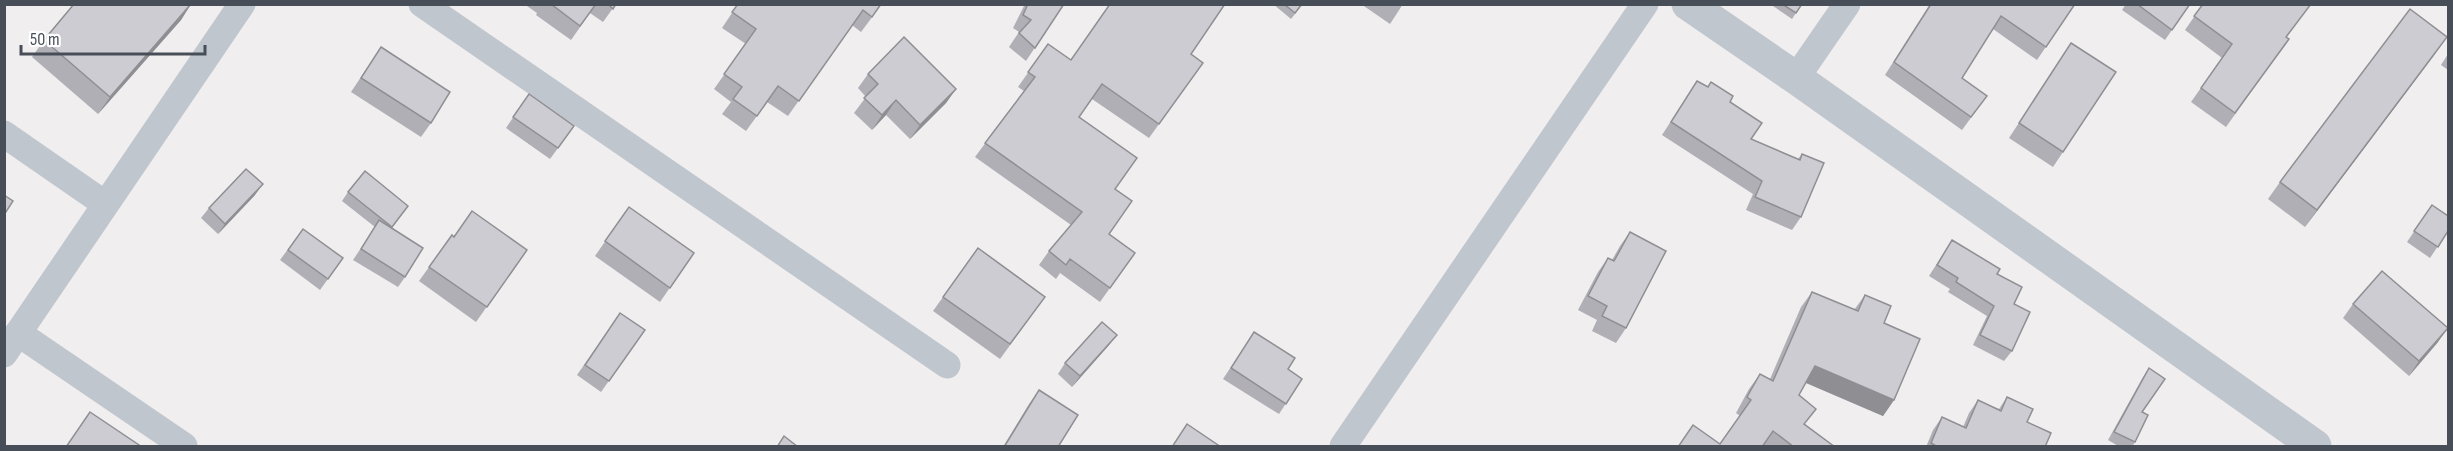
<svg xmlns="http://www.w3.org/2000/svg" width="2453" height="451" viewBox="0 0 2453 451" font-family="'Sofia Sans Condensed',sans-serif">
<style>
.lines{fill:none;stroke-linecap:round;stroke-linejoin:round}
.minor{stroke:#c0c6ce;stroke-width:27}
.tertiary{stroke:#c0c6ce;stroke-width:33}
.wall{fill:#afafb5}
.shaded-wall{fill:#8f8f93}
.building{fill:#ccccd2;stroke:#8f8f93;stroke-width:1.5}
</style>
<rect width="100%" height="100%" fill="#f0eeee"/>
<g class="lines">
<g class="minor">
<path d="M422,4L947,365"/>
<path d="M1796,78L1847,4"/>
<path d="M4,134L105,204"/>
<path d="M18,333L184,446"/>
<path d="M4,354L242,4"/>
<path d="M1343,446L1645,4"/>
</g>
<path class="tertiary" d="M1688,4L1796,78L2315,446"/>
</g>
<g class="wall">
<path d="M191,4L181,20L98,114L32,57L44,40Z"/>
<path d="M524,4H616L603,22L590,13L571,40L536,15L537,13Z"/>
<path d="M738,4H882L861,32L852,25L788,116L767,102L746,131L722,114L731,102L714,89L746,44L722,28Z"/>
<path d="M1025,4H1064L1026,61L1009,47L1019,32L1013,28Z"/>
<path d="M1273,4H1303L1291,19Z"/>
<path d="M1361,4H1403L1390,24Z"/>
<path d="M1770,4H1802L1792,19Z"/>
<path d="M1930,4H2075L2037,60L1993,29L1962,78L1987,96L1962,130L1885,75Z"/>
<path d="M2126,4H2190L2165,40L2122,10Z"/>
<path d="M2203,4L2289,39L2226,127L2191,102L2222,58L2185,30Z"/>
<path d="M2071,43L2063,152L2053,167L2009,138Z"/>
<path d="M1048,44L1071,60L1191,54L1203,63L1149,138L1092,99L1079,117L1115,189L1109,234L1135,253L1100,302L1060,273L1056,279L1039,265L1049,251L1071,225L975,157L1024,91L1018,87Z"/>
<path d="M381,47L431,123L421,137L351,92Z"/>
<path d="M2435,54L2305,227L2268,199L2280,182Z"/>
<path d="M2448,54V70L2441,65Z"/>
<path d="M868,74L956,89L946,103L910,139L886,115L872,130L854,113L866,97L858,88Z"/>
<path d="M1697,81L1730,102L1751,139L1798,159L1802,154L1801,217L1792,230L1746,210L1753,194L1662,135Z"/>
<path d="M529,94L574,126L550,159L506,128Z"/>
<path d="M348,192L408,206L392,228L405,277L398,287L353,260L375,227L342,201Z"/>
<path d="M255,195L218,234L201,218L209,208Z"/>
<path d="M2432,205L2448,231L2430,258L2407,242Z"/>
<path d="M629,207L694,253L660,302L595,256Z"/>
<path d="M303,229L343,258L320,290L280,260Z"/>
<path d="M1630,232L1626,328L1616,343L1592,331L1597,320L1578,310L1598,272L1608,258L1612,260L1620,246Z"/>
<path d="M452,235L454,237L527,250L476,322L419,281Z"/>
<path d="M1952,240L1997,274L2014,304L2012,351L2004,361L1973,345L1987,316L1948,292L1950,289L1929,276Z"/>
<path d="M978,248L1045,297L1000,359L933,311Z"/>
<path d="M1812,292L1854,310L1865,295L1884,323L1894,400L1883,416L1806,383L1799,395L1805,424L1835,447H1678L1720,444L1740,416L1736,413L1749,389L1760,374L1770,379L1801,307Z"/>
<path d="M2353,304L2438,342L2409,376L2343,318Z"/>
<path d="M620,313L645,330L601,392L577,375Z"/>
<path d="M1254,332L1288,369L1302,379L1279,414L1223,379Z"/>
<path d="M1109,345L1072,387L1058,374L1065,363Z"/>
<path d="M2149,368L2142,412L2135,442L2132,447H2120L2108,440L2143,377Z"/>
<path d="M1039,390L1058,447H1003L1029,404Z"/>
<path d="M2007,397L2045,447H1926L1933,430L1942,417L1963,427L1969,413L1978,400L1999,409Z"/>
</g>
<g class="shaded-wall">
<path d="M191,4L181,20L98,114L110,97Z"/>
<path d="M2447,37L2435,54L2305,227L2317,210Z"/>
<path d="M956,89L946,103L910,139L920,125Z"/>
<path d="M896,100L886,115L872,130L882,115Z"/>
<path d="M263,184L255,195L218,234L225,224Z"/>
<path d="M2448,328L2438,342L2409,376L2419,361Z"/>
<path d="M1117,335L1109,345L1072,387L1080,376Z"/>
<path d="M1815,366L1894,400L1883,416L1804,382Z"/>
</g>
<g class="building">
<path d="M74,4H191L110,97L44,40Z"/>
<path d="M551,4H596L580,26Z"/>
<path d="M608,4H616L613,9Z"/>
<path d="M738,4H881L872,17L863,10L799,101L778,86L757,116L733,99L742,87L724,74L756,29L732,12Z"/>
<path d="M1028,4H1064L1035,48L1019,33L1031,20L1023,15Z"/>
<path d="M1110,4H1225L1191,54L1203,63L1159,124L1102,84L1079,117L1137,158L1115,189L1132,201L1109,234L1135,253L1110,288L1070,259L1066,265L1049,251L1082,212L985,143L1035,77L1028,72L1048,44L1071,60Z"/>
<path d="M1284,4H1302L1295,13Z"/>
<path d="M1782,4H1802L1796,13Z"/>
<path d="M1931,4H2075L2046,47L2001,16L1962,78L1987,96L1971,117L1894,62Z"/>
<path d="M2137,4H2190L2172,30Z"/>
<path d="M2203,4H2311L2286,37L2289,39L2235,113L2201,88L2232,44L2194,16Z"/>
<path d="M2410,9L2447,37L2317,210L2280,182Z"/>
<path d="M904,37L956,89L920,125L896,100L882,115L864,98L878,84L868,74Z"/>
<path d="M2071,43L2116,72L2063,152L2019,123Z"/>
<path d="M381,47L450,92L431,123L361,78Z"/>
<path d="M1697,81L1708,87L1711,82L1733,96L1730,102L1762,123L1751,139L1800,160L1802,154L1824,163L1801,217L1755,197L1762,181L1671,122Z"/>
<path d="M529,94L574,126L558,148L513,117Z"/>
<path d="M246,169L263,184L225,224L209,208Z"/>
<path d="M365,171L408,206L392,227L348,192Z"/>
<path d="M4,195L13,201L4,215Z"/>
<path d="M2432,205L2448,216V231L2438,247L2414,231Z"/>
<path d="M629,207L694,253L670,288L605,241Z"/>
<path d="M472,211L527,250L487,307L429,267L452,235L454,237Z"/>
<path d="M379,220L423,248L405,277L361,249Z"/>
<path d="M303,229L343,258L328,279L288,250Z"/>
<path d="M1630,232L1666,251L1626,328L1602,316L1607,306L1588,296L1608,258L1614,261Z"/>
<path d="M1952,240L2000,269L1997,274L2022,287L2014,304L2030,312L2012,351L1980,335L1994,306L1956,282L1958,278L1937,265Z"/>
<path d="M978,248L1045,297L1010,344L943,297Z"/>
<path d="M2382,271L2448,328L2419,361L2353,304Z"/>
<path d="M1812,292L1858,311L1865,295L1891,306L1884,323L1920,339L1894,400L1815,366L1799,395L1816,409L1804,424L1835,447H1794L1773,431L1762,447H1678L1693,425L1720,444L1751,400L1747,397L1760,374L1773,381Z"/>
<path d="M620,313L645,330L609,381L585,365Z"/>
<path d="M1102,322L1117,335L1080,376L1065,363Z"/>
<path d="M1254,332L1295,358L1288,369L1302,379L1286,404L1231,368Z"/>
<path d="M2149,368L2165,379L2142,412L2148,415L2135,442L2114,432Z"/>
<path d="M1039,390L1078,415L1058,447H1004Z"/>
<path d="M2007,397L2033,409L2027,422L2051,433L2045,447H1935L1936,446L1931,443L1942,417L1966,428L1978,400L2001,411Z"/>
<path d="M90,412L142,447H66Z"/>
<path d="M1187,424L1221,447H1172Z"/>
<path d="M784,436L798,447H777Z"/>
</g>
<rect width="2453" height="451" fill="none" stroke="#484e58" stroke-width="12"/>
<path d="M21 45v9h184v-9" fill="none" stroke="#484e58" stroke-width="3"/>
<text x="30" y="45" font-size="18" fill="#484e58" stroke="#ffffff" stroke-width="4.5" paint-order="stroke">50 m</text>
</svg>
